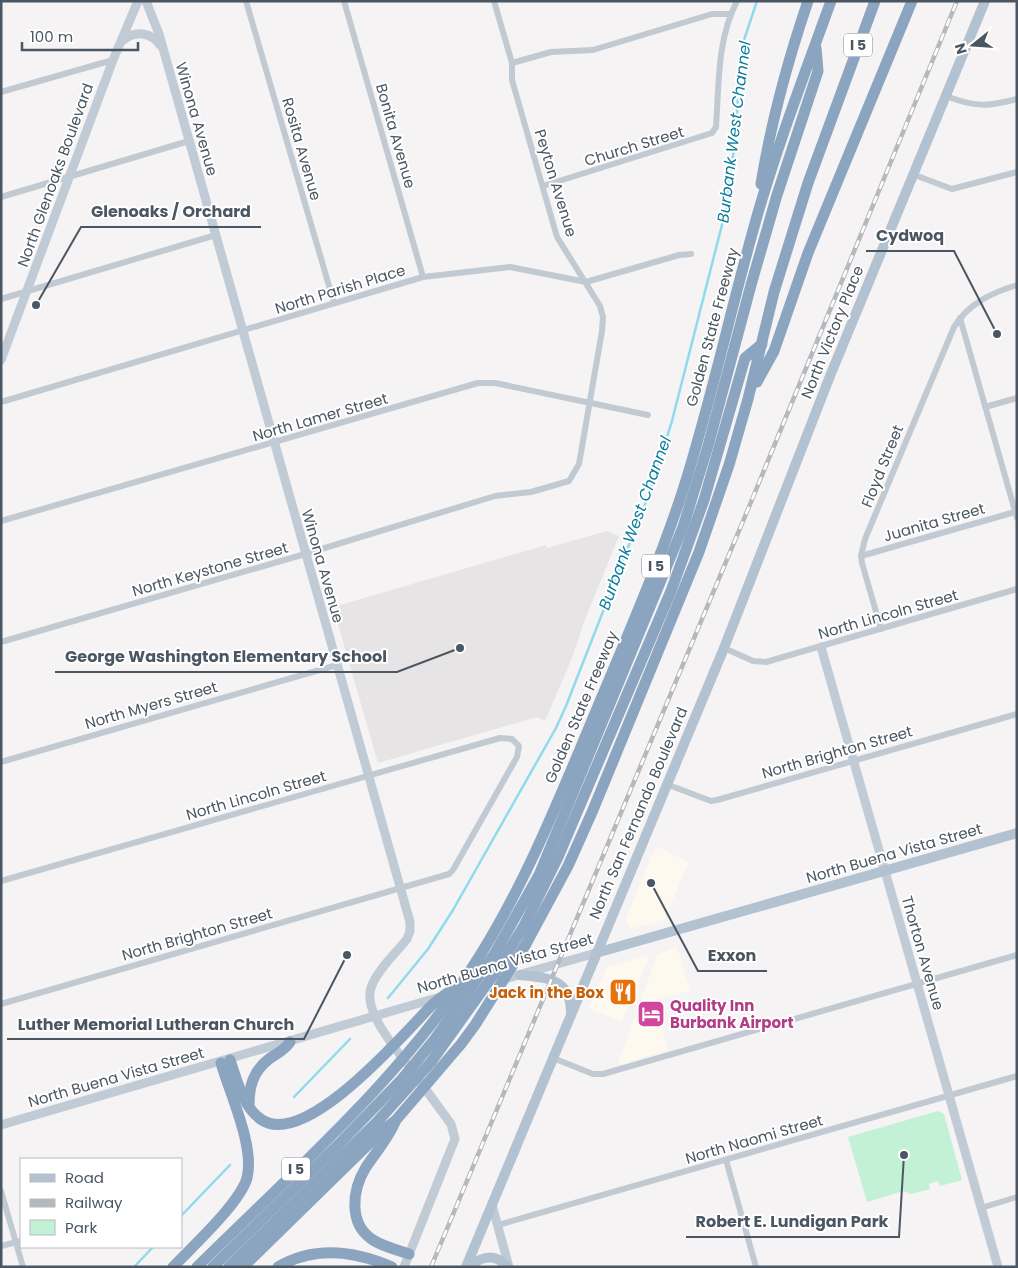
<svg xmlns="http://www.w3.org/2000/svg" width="1018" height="1268" viewBox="0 0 1018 1268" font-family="Poppins,sans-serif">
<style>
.commercial{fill:#fdf9ef}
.education{fill:#e6e4e5}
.green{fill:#c3f1d5}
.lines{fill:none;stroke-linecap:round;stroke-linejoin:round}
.stream{stroke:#90daee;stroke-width:2.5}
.street{stroke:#c1cad2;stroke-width:6}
.secondary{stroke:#c1cbd6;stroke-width:9}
.primary{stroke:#b3c2d1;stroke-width:10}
.highway{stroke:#8ba5c1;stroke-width:11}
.rail-casing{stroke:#b5b8bd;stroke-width:4.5}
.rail{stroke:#fff;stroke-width:2.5;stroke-dasharray:8;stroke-linecap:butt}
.labels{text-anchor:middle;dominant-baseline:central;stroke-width:4;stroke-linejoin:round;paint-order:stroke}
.shield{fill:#fff;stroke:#808990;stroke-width:1}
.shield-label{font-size:14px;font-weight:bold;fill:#4a5661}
.street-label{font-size:15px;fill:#4a5661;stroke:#fff}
.food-label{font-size:15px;font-weight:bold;fill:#c56008;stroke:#fff;text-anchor:end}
.hotel-label{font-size:15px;font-weight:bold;fill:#b23c85;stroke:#fff;text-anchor:start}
.water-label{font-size:16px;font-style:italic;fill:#0c7c9b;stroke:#fff}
.leader{fill:none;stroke:#4a5661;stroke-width:2}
.callout-dot{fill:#4a5661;stroke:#fff;stroke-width:2}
.callout-label{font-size:16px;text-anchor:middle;font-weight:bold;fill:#4a5661;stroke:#fff;stroke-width:4;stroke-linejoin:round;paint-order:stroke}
</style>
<rect width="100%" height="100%" fill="#f5f3f3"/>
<g class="commercial">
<path d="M656,846L689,862L664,920L630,929L625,920Z"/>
<path d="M677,947L690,991L654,1001L668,1050L617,1065L657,955Z"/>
<path d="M650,955L622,1022L588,1008L607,967Z"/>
</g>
<path class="education" d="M607,531L619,536L584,622L572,658L545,721L537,717L378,763L333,607L546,545L547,548Z"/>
<path class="green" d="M938,1111L944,1114L962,1180L940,1186L938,1181L929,1184L930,1189L911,1194L903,1191L867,1202L848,1137Z"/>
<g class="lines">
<g class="stream">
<path d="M388,998L428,949L453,910L556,728L566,706L649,494L672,421L726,209L735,141L741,49L757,1"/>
<path d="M294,1097L350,1039"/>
<path d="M181,1216L230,1165"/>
<path d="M134,1267L153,1247"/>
</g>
<g class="street">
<path d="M246,1L334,303"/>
<path d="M344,1L423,277"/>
<path d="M512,63L551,52L593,50L712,14H730"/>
<path d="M1,92L113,60"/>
<path d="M946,96C974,107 987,107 1017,99"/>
<path d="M912,174L952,189L1017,172"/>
<path d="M543,186L712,133L716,127C719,85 717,39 737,1"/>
<path d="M1,197L189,141"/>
<path d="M1,299L216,235"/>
<path d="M960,318L1017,518"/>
<path d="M1,402L423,277L510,267L586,282L679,255L691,254"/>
<path d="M985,407L1017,398"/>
<path d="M1,521L478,383H495L648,415"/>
<path d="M861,556L1015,512"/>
<path d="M881,629L862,563L861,556L865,539L954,327C968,304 991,293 1017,285"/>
<path d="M1,642L305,554L495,496L531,492L569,481L579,464L602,331L603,317L600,306L557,237L512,80V63L494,1"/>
<path d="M724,648L753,661L766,662L1017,589"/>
<path d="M1,762L337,665"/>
<path d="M666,784L711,801L717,800L1017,714"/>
<path d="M1,881L500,738L512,739L519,746L517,757L453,870L449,874L1,1004"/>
<path d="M553,1058L593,1074H603L1017,955"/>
<path d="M726,1160L756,1267"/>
<path d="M1,1191L23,1267"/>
<path d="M981,1208L1017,1197"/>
<path d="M498,1225L1017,1076"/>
<path d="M1,1246L21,1241"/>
</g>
<g class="secondary">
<path d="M146,1L159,34L410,922V931L407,939C396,953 379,968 372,985C361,1008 393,1045 406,1063"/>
<path d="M122,41C135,30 151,32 160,45"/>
<path d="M1,360L113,60L138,1"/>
<path d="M821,647L998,1267"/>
<path d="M501,980L596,953"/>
<path d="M1,1125L440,997"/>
<path d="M492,1205L509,1267"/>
<path d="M404,1267L455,1139L451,1124L421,1083"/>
</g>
<g class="primary">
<path d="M596,953L1017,833"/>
<path d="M520,975C548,978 571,978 571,1013"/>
<path d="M466,1267L724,648L830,376L985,1"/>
<path d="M468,1267C481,1257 495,1252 507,1267"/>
</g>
<g class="highway">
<path d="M761,184C771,122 788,60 808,1"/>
<path d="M757,382L774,351L808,253L912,1"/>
<path d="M230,1060C237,1080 243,1108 262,1120C306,1148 402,1036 431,1006C437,1000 445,995 452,990"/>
<path d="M249,1105C249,1087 253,1071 269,1059C277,1053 284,1051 290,1042"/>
<path d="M395,1122C388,1139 376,1152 366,1167C352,1190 348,1224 373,1240C384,1247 398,1250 409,1254"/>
<path d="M173,1267C192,1247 240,1203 247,1178C255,1147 230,1094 221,1063"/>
<path d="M197,1267C296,1169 404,1076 479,957C523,887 554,811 586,735C619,655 655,575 682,493C710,406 729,316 754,227C775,151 804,76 831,1"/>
<path d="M213,1267L339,1144L402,1079L435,1039L495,953L539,875L683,527L708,446L751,285L777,195L818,71L816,48"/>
<path d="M229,1267L377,1122L431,1062L494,974L524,926L558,857L671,591L704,500L745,358L762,344"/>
<path d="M243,1267L383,1130L396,1120L461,1044L475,1025L526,944L568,866L593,810L699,552L729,465L748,399L774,292L808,183L875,1"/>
<path d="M278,1267C315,1245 355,1251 392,1267"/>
</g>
<defs>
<path id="rail" d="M431,1267L751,502L957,1"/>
</defs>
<use href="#rail" class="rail-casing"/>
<use href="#rail" class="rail"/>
</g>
<defs>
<symbol id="restaurant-square" viewBox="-11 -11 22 22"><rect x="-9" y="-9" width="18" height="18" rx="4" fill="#e8710a" stroke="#fff"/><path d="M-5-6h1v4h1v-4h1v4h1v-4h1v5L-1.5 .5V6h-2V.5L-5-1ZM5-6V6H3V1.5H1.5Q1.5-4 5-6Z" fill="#fff"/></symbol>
<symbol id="hotel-square" viewBox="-11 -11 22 22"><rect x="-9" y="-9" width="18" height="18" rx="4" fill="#d1479c" stroke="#fff"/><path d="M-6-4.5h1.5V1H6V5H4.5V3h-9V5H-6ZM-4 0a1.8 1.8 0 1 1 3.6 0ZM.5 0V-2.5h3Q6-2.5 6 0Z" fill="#fff"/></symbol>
</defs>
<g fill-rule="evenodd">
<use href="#restaurant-square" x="607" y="976" width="32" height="32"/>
<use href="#hotel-square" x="635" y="998" width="32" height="32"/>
</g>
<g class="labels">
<g class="shield">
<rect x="844" y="33.5" width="28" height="23" rx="4"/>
<rect x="642" y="554.5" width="28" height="23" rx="4"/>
<rect x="282" y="1157.5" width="28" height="23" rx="4"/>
</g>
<g class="shield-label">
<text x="858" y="45">I 5</text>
<text x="656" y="566">I 5</text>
<text x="296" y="1169">I 5</text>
</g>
<g class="street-label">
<text transform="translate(197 119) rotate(74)">Winona Avenue</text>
<text transform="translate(396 136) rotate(74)">Bonita Avenue</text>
<text transform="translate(634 146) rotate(-17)">Church Street</text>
<text transform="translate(302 149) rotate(74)">Rosita Avenue</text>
<text transform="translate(55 175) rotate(-70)">North Glenoaks Boulevard</text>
<text transform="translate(556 183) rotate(73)">Peyton Avenue</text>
<text transform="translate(340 289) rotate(-17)">North Parish Place</text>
<text transform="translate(712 327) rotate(-75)">Golden State Freeway</text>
<text transform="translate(832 332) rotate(-68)">North Victory Place</text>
<text transform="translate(320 417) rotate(-16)">North Lamer Street</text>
<text transform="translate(882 466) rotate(-68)">Floyd Street</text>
<text transform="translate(934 522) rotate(-16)">Juanita Street</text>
<text transform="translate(323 566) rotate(74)">Winona Avenue</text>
<text transform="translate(210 569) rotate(-16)">North Keystone Street</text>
<text transform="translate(888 614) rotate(-16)">North Lincoln Street</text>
<text transform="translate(151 705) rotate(-16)">North Myers Street</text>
<text transform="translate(581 707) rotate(-67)">Golden State Freeway</text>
<text transform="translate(837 752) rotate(-16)">North Brighton Street</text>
<text transform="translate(256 795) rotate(-16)">North Lincoln Street</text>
<text transform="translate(638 813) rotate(-67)">North San Fernando Boulevard</text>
<text transform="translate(894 853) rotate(-16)">North Buena Vista Street</text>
<text transform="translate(197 934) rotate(-16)">North Brighton Street</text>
<text transform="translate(923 953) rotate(74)">Thorton Avenue</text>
<text transform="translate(505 963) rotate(-16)">North Buena Vista Street</text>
<text transform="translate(116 1077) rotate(-16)">North Buena Vista Street</text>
<text transform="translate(754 1139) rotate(-16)">North Naomi Street</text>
</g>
<g class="food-label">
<text x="604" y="992">Jack in the Box</text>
</g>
<g class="hotel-label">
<text x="670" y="1005">Quality Inn<tspan x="670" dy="17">Burbank Airport</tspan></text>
</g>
<g class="water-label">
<text transform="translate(734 132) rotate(-83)">Burbank West Channel</text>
<text transform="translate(635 523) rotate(-70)">Burbank West Channel</text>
</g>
</g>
<path class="leader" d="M36 305L81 227H261M997 334L954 251H866M460 648L397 672H55M651 883L698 971H767M347 955L304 1039H7M904 1155L899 1237H686"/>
<g class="callout-dot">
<circle cx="36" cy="305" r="5"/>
<circle cx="997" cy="334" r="5"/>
<circle cx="460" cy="648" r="5"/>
<circle cx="651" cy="883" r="5"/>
<circle cx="347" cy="955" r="5"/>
<circle cx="904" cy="1155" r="5"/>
</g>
<g class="callout-label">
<text x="171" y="217">Glenoaks / Orchard</text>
<text x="910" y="241">Cydwoq</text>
<text x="226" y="662">George Washington Elementary School</text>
<text x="732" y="961">Exxon</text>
<text x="156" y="1030">Luther Memorial Lutheran Church</text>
<text x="792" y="1227">Robert E. Lundigan Park</text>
</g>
<rect width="1018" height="1268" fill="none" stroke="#4a5661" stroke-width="5"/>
<rect x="20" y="1158" width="162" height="90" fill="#ffffff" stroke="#b7bbc0"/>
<rect x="30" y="1174" width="25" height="8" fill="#b3c2d1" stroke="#b7bbc0"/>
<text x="65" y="1183" font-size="15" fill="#4a5661">Road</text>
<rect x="30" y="1199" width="25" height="8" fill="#b5b8bd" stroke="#b7bbc0"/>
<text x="65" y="1208" font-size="15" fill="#4a5661">Railway</text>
<rect x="30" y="1220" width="25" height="15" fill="#c3f1d5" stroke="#b7bbc0"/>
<text x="65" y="1233" font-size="15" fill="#4a5661">Park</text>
<g transform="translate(973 45) rotate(253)" stroke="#ffffff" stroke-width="4" paint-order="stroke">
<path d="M0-4L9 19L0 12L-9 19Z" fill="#4a5661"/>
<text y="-8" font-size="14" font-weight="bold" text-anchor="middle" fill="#4a5661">N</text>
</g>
<path d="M22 42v8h116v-8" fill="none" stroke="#4a5661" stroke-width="2.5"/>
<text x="30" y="42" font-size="15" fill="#4a5661" stroke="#ffffff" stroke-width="4" paint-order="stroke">100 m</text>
</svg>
